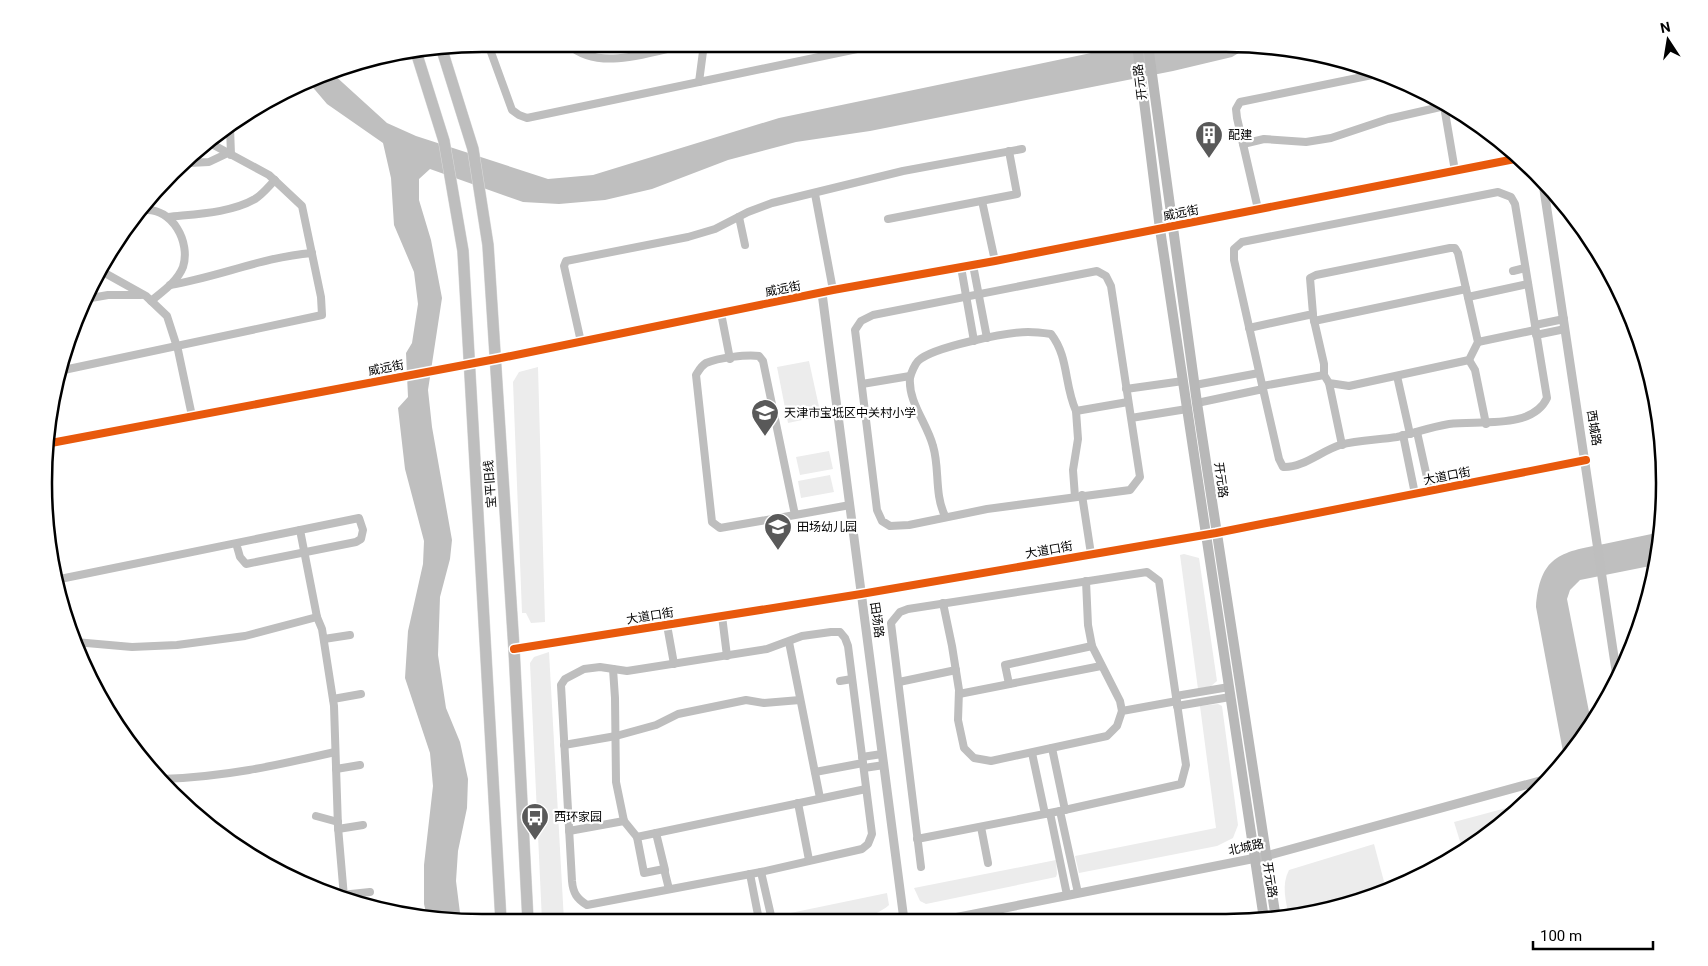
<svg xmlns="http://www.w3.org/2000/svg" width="1708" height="966" viewBox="0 0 1708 966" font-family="Roboto,'Noto Sans SC',sans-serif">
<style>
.green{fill:#ececec}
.water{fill:#bfbfbf}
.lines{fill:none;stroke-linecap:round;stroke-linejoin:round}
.primary-casing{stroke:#dbdbdb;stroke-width:12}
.minor{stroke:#bebebe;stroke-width:8}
.tertiary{stroke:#bebebe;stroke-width:9}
.secondary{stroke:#b8b8b8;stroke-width:10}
.primary{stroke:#bebebe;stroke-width:11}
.cycleway-casing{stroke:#fff;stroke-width:11}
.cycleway{stroke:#e8590c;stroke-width:8}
.labels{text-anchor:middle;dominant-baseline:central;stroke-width:4.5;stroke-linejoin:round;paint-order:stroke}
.street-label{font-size:12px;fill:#000;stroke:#fff}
.poi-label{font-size:12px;fill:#000;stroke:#fff;text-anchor:start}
.rim{fill:none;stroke:#000;stroke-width:2.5}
</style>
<rect width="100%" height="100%" fill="#fff"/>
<g class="green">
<path d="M809,361L821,416L788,423L777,367Z"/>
<path d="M538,367L545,622L531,623L526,613H522L513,382L519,372Z"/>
<path d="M829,451L833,469L800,475L796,457Z"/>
<path d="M830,475L834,492L801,498L798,481Z"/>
<path d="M1184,554L1199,558L1217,681L1211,686L1198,689L1180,555Z"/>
<path d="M549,652L564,921H542L530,663L534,657Z"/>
<path d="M1218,704L1222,706L1238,825L1233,838L1217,846L1079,873L1075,856L1216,828L1200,706Z"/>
<path d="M1525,803L1469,848L1463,851L1454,822Z"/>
<path d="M1374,844L1386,889L1366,899L1289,917C1286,901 1281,885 1289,870Z"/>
<path d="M1056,860L1057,874L1056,877L926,904L920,901L914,888Z"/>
<path d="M887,893L889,905C865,927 808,920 777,920L776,916Z"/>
</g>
<g class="water">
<path d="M1121,45L1262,46L1242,51L1232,57L1173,71L870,131L796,142L728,160L652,189L605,200L559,204L523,202L430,169L419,179V200L431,240L442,298L428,390L432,427L452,540L450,559L440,597L438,655L446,708L460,742L468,779L467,808L458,851L456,881L461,921L427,917L424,904V865L433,786L430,753L405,678L408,631L423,564L424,541L405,469L398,408L408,397L406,353L412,343L418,304L414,272L394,225L391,178L383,143L327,104L310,84L332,73L387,123L416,136L548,179L593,175L779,118L1091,53H1112Z"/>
<path d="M1661,532L1655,565L1580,580L1570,590L1567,599L1591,722L1564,757L1536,607C1540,557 1559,552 1604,544C1623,540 1642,536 1661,532Z"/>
</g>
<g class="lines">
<defs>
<g id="primary">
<path d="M442,50L473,149L488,245L514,649L528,921"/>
<path d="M417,55L444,141L463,251L501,921"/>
</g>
</defs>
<use href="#primary" class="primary-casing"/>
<g class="minor">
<path d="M488,44L512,110L519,115L527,118L881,44"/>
<path d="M568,44C599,73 652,51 689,44"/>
<path d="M699,82L704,44"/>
<path d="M1444,106L1455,171"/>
<path d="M230,127L231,155"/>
<path d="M1243,144L1264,139L1306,142L1331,138L1388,119L1449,105"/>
<path d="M189,163L209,162L228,153"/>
<path d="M815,194L833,290"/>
<path d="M982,201L995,261"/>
<path d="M1258,209L1237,118L1236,109L1240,102L1377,74"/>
<path d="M145,210C172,208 191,242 183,267C177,282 163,291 151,301"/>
<path d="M168,217C195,214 231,213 255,199C263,194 269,186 275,180"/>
<path d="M739,217L745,245"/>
<path d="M888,219L1017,194L1009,151"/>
<path d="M973,265L987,338"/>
<path d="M961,267L974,341"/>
<path d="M1513,271L1525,268"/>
<path d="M103,272L146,296L167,316L178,350L192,416"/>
<path d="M170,285C218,277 263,257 312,253"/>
<path d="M1468,297L1528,284"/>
<path d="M91,298L108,295H141"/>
<path d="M721,313L730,359"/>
<path d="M1313,316L1324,364V375"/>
<path d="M1314,321L1466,289"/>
<path d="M1535,325L1564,319"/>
<path d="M1249,328L1313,314L1310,278L1316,275L1450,248H1455L1458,253L1478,342L1469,360L1349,386L1329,383L1324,375L1262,386"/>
<path d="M1536,335L1565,329"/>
<path d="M581,342L564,266L566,261L688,237L715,229L748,212L772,203L903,171L1022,149"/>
<path d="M1478,342L1535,330"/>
<path d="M1469,360L1475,370L1486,424"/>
<path d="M59,371L322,315L321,297L302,206L269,175L208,142"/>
<path d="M1397,376L1410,434"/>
<path d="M1329,383L1342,445"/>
<path d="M862,384L910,376"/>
<path d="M1195,385L1259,373"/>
<path d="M1126,389L1183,381"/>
<path d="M1197,403L1263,389L1279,459L1283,467C1303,468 1321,451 1340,445C1358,440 1378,440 1397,437C1414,433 1431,427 1449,424C1478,420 1532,430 1547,398L1515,204L1511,197L1498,192L1242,242L1234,249V260L1263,389"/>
<path d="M1131,418L1111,286L1106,276L1097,271L873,315L861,321L855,330L877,510L882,521L890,526L909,525L987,509L1130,490L1140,477L1131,418L1187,409"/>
<path d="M1417,432L1430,491"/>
<path d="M1403,435L1415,494"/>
<path d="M1082,495L1091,554"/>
<path d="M1075,497L1073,470L1078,439L1076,411"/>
<path d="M795,515L720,528L712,522L696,375C699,370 701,366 706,363C718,358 747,354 759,356L763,361L795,515L850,505"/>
<path d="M945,516C934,493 940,469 933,446C927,423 908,402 910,378C911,373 915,364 918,361C932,347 1008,332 1028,332C1036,332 1044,333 1051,334C1069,357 1064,385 1076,411L1128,402"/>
<path d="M300,530L317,617L322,629L334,706L338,827L344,897"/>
<path d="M60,579L359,518L363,530L361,539L356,542L246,564L240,557L236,543"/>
<path d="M1086,581L1088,625L1092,646L1120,701L1122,711"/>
<path d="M943,603L952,646L959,690L958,720L964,748L974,758L991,761L1107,736L1117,726L1122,711L1177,701"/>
<path d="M722,616L727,656"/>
<path d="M667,625L674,664"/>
<path d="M831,632H840L845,638L848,646L872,834L868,844L862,849L761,872L587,905C577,899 573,893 572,881L561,685L565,679L584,669L600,667L627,671L767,649L802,636Z"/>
<path d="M324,639L350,635"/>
<path d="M75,642L132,647L177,645L245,636L317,617"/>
<path d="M789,642L820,798"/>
<path d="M613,669L615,698L616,782L624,821L637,837L644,873L664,869L669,889"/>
<path d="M840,681L852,679"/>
<path d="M899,682L956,670"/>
<path d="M1009,684L1005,665L1092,646"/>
<path d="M959,694L1101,666"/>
<path d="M1176,696L1229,687"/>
<path d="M333,699L361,694"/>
<path d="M1177,706L1230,697"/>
<path d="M564,745L616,736L656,725L678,714L746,700L764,703L800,700"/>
<path d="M1052,748L1065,810"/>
<path d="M1032,753L1045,814"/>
<path d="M862,757L882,754"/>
<path d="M864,768L884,765"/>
<path d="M336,769L360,765"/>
<path d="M815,772L863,763"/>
<path d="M161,779C225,777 274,766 335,752"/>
<path d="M798,803L809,860"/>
<path d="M1050,813L1067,895"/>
<path d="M316,816L338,822"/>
<path d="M981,827L988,863"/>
<path d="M338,829L363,825"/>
<path d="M569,831L624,821"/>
<path d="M656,833L665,870"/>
<path d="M637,837L866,789"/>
<path d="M917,839L1060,811"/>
<path d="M921,867L891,623L900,612L908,609L1147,572L1159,581L1186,765L1181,784L1060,811L1078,893"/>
<path d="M761,872L772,920"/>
<path d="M750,874L759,920"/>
<path d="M341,895L370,892"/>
</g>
<g class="tertiary">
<path d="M1543,183L1617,677"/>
<path d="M822,293L904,920"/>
<path d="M51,443L496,359L833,290L995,261L1520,158"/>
<path d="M514,649L861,594L1216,533L1586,460"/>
<path d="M944,920L1266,856L1547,779"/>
</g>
<g class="secondary">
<path d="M1137,45L1160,229L1264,919"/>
<path d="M1148,45L1197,403L1276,919"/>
</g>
<use href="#primary" class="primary"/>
<defs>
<g id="cycleway">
<path d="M51,443L496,359L833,290L995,261L1520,158"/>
<path d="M514,649L861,594L1216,533L1586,460"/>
</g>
</defs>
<use href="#cycleway" class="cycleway-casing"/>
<use href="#cycleway" class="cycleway"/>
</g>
<defs>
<symbol id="building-pin" viewBox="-11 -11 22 30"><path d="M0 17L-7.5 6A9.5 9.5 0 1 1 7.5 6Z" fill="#595959" stroke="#fff"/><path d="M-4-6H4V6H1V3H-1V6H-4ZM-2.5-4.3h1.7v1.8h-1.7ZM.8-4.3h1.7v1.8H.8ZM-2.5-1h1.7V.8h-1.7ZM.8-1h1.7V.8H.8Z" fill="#fff"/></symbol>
<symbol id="school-pin" viewBox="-11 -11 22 30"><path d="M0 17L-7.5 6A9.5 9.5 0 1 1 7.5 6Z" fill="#595959" stroke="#fff"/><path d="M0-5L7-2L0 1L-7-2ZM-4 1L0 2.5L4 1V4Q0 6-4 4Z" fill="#fff"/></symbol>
<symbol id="bus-pin" viewBox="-11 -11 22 30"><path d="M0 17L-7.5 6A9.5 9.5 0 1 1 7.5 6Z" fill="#595959" stroke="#fff"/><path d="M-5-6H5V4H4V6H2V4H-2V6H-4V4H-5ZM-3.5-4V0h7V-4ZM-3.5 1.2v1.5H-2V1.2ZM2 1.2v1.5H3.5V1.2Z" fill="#fff"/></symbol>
</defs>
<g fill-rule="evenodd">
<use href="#building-pin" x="1193" y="119" width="32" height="43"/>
<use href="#school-pin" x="749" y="397" width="32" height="43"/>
<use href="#school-pin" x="762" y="511" width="32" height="43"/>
<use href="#bus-pin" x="519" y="801" width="32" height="43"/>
</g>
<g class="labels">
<g class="street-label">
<text transform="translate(1140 82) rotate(-97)">开元路</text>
<text transform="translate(1181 213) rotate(-11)">威远街</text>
<text transform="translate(783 289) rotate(-11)">威远街</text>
<text transform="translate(386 368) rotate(-11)">威远街</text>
<text transform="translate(1594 428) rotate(81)">西城路</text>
<text transform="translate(1447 476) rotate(-11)">大道口街</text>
<text transform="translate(1221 480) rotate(82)">开元路</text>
<text transform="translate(490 484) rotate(-94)">宝平旧线</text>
<text transform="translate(1049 550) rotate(-10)">大道口街</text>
<text transform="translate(650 616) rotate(-9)">大道口街</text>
<text transform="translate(877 620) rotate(82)">田场路</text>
<text transform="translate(1246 847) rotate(-12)">北城路</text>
<text transform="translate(1270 880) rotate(81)">开元路</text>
</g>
<g class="poi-label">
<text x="1228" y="135">配建</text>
<text x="784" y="413">天津市宝坻区中关村小学</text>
<text x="797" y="527">田场幼儿园</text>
<text x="554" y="817">西环家园</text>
</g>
</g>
<path d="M0 0H1708V966H0ZM482 52H1226A430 430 0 0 1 1656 482V484A430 430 0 0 1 1226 914H482A430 430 0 0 1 52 484V482A430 430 0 0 1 482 52Z" fill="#fff" fill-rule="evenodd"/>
<path class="rim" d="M482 52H1226A430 430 0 0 1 1656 482V484A430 430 0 0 1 1226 914H482A430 430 0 0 1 52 484V482A430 430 0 0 1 482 52Z"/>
<g transform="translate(1668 40) rotate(348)" stroke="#ffffff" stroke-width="4" paint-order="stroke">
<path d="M0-4L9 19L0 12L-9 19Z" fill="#000000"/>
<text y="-8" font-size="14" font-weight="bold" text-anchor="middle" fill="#000000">N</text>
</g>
<path d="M1533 941v8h120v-8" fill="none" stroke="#000000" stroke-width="2.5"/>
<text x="1540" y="941" font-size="15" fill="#000000" stroke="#ffffff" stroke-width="4" paint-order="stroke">100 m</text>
</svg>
